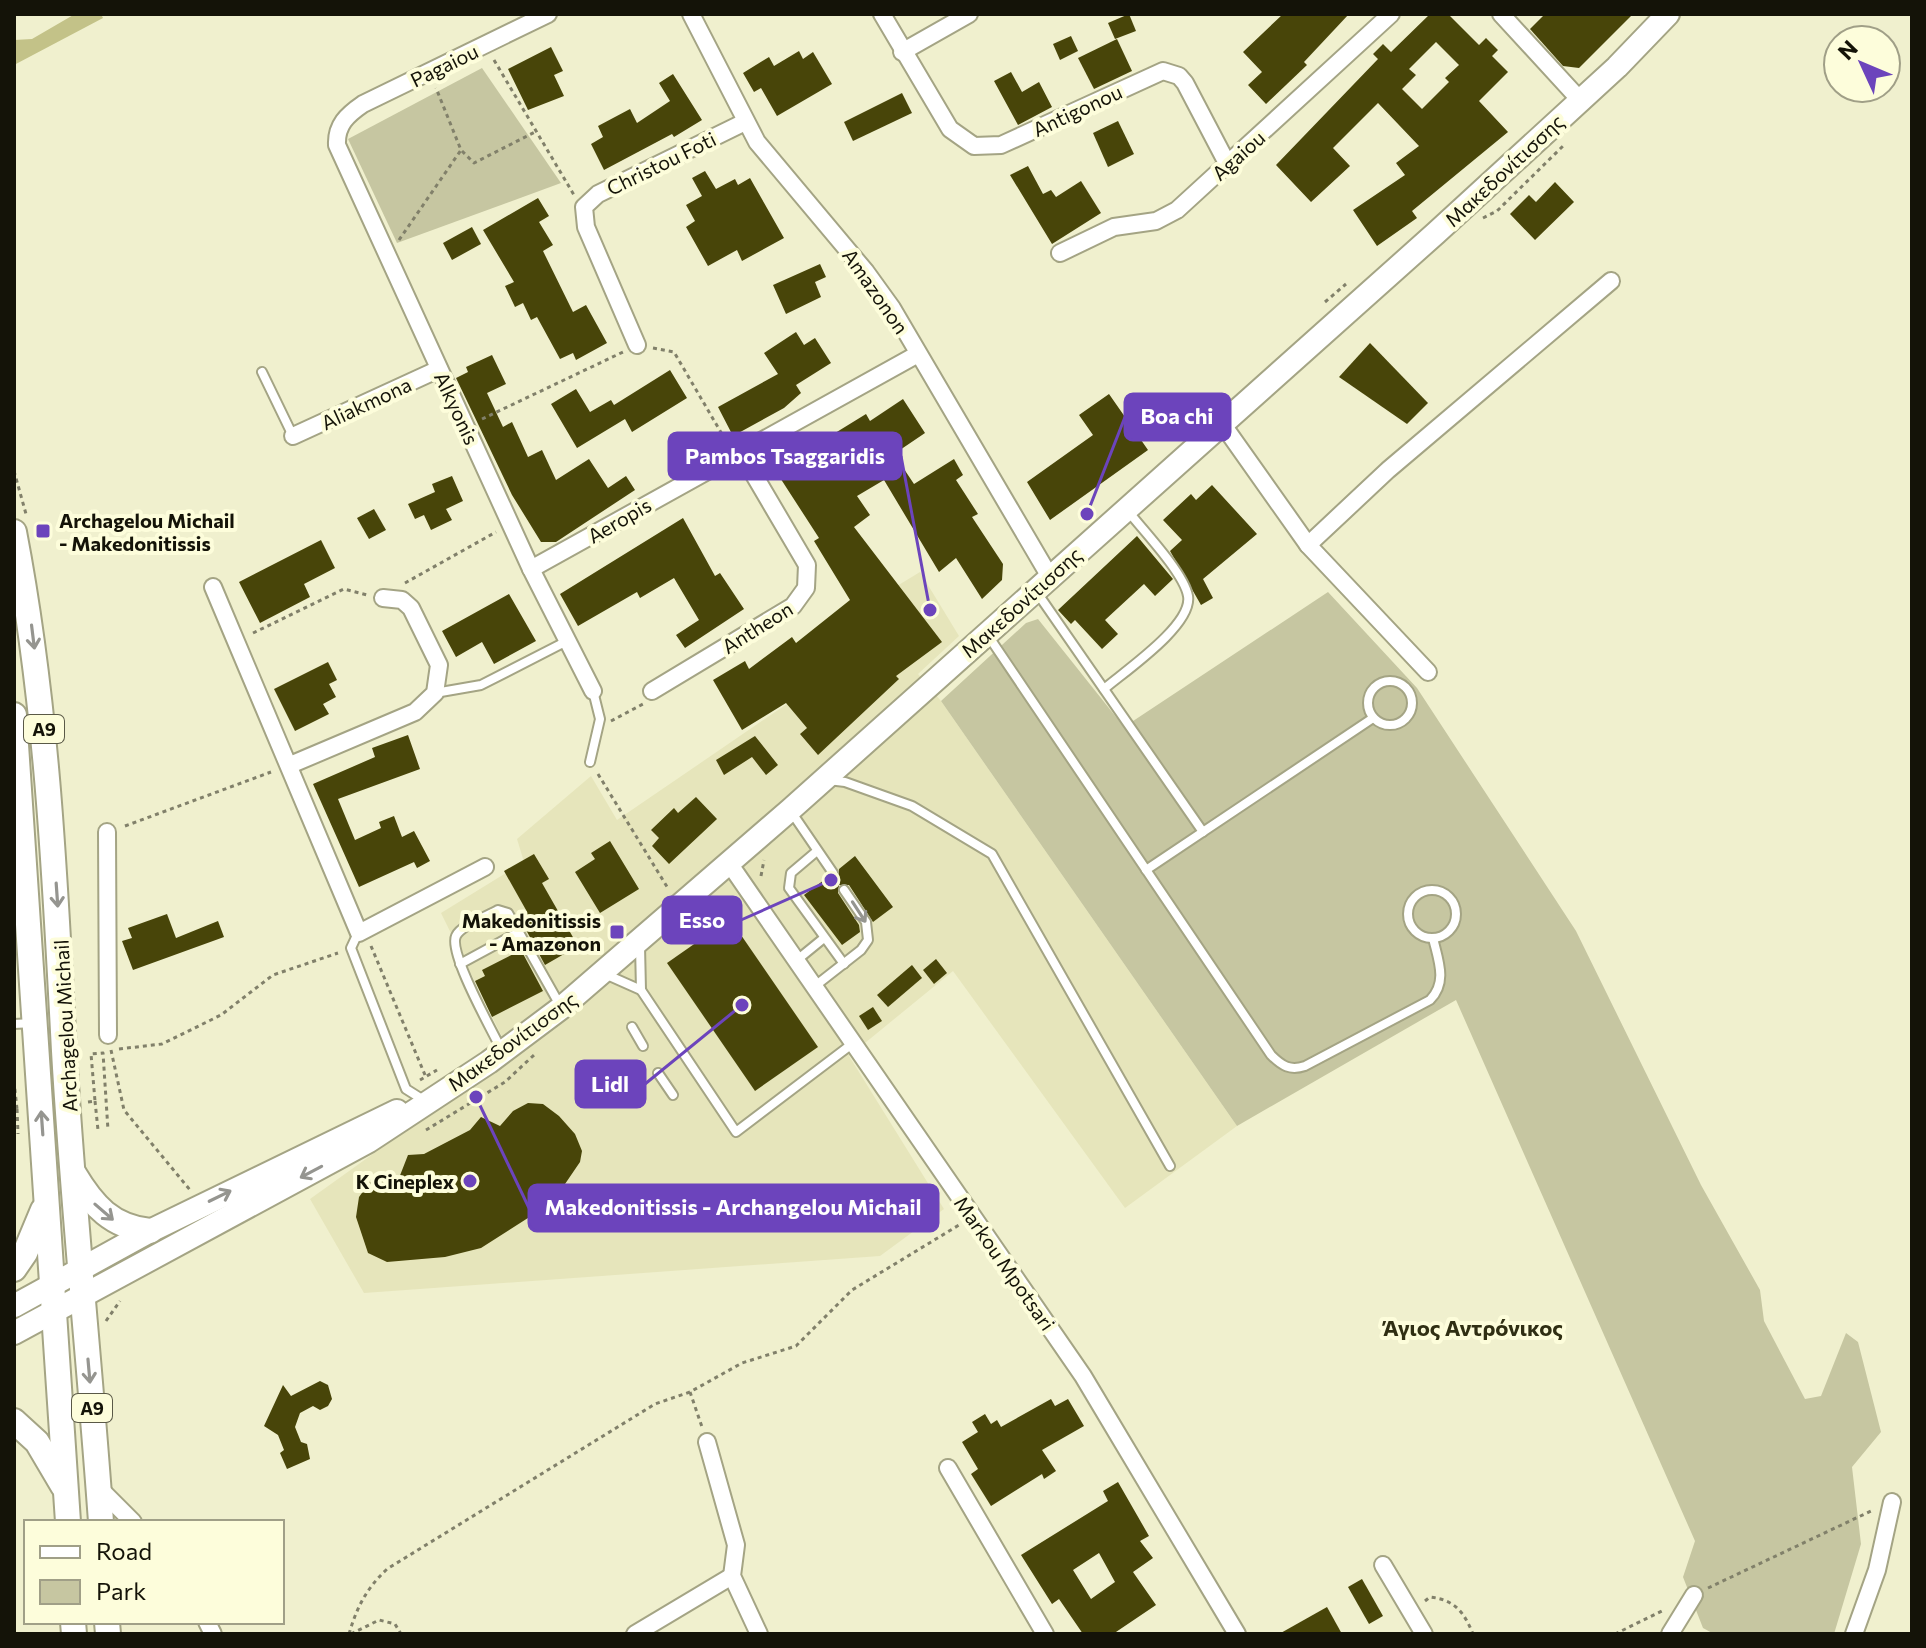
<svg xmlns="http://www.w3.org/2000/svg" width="1926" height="1648" viewBox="0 0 1926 1648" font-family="Commissioner,sans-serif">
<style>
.built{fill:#e6e5bb}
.green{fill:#c6c6a1}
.forest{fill:#c3c288}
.building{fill:#484509;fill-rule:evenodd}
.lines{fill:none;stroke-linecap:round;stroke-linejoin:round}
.service-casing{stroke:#a4a484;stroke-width:12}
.minor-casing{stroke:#a4a484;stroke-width:20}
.secondary-casing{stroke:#a4a484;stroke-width:26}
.primary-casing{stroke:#a4a484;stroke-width:28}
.path{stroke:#81806a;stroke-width:3;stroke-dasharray:4 4;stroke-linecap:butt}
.service{stroke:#fff;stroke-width:8}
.minor{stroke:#fff;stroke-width:16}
.secondary{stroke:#fff;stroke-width:22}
.primary{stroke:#fff;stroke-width:24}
.oneway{stroke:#959590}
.poi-dot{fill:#6c44bc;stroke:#fdfddb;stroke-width:3}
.labels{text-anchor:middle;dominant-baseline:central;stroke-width:8;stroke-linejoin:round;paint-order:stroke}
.shield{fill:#fdfddb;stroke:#5a5947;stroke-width:2}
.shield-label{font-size:18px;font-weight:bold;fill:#141308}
.street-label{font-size:20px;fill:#141308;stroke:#fdfddb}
.poi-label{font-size:20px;font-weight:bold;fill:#141308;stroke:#fdfddb;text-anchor:end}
.neighbourhood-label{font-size:22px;font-weight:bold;fill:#302f13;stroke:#fdfddb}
.leader{fill:none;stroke:#6c44bc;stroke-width:3}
.callout-dot{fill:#6c44bc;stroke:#fdfddb;stroke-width:3}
.callout{fill:#6c44bc;stroke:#6c44bc;stroke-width:3}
.callout-label{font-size:22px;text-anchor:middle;font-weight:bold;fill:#fff}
</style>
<rect width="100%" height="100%" fill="#f0f0ce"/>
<path class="built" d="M920,572L959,636L918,674L941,701L1237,1126L1125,1208L953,971L849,1056L944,1209L880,1256L364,1293L310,1199L511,1055L441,913L524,862L517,839L591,776L617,820L885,637L864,606Z"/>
<g class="green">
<path d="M482,68L561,183L397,243L348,139Z"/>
<path d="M1328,592L1417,688L1576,931L1701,1185L1760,1290L1764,1321L1805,1399L1821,1396L1846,1333L1858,1342L1881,1432L1852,1467L1861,1544L1834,1634H1714L1703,1628L1683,1577L1695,1541L1456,1000L1237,1126L941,701L1026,623L1038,619L1124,727Z"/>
</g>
<path class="forest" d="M75,14H101L103,18L14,65V40L32,39Z"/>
<g class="building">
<path d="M1129,14L1136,31L1115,39L1108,23Z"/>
<path d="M1283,14H1349L1304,62L1307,65L1266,104L1248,85L1262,72L1243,52Z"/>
<path d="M1430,14H1448L1479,45L1486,38L1498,50L1492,56L1508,72L1479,101L1508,132L1412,211L1417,218L1377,246L1353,210L1405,175L1396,163L1419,146L1378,103L1333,148L1350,166L1311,202L1276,165L1378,59L1373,54L1383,44L1391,52ZM1436,42L1459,65L1445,78L1449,82L1422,109L1402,89L1416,75L1409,69Z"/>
<path d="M1545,14H1633L1579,68L1563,66L1530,29Z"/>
<path d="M1071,36L1078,51L1060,60L1053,44Z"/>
<path d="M1117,39L1132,71L1094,89L1078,58Z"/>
<path d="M551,47L563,71L554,75L564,96L528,110L508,69Z"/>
<path d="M799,51L803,59L813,52L832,84L777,116L761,88L754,92L743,73L769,57L774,66Z"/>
<path d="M1011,72L1022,92L1039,82L1052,107L1018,125L994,81Z"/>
<path d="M673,74L702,120L674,137L672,134L604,170L591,144L603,137L598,126L630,109L637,123L670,101L659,83Z"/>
<path d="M902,93L912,113L853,141L844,122Z"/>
<path d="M1118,121L1134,154L1108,167L1093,133Z"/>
<path d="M1028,166L1043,194L1051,190L1056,197L1081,181L1101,213L1052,244L1010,175Z"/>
<path d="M705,171L716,189L735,179L738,185L750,178L784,238L742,261L737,250L708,266L686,227L695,221L686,205L702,196L692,178Z"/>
<path d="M1555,182L1574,202L1535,240L1510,214L1529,195L1536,202Z"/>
<path d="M538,198L549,216L539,222L553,245L543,251L573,312L586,305L607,343L576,360L573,353L560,359L537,317L531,320L523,303L515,307L505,286L514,282L483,230Z"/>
<path d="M472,227L481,244L452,260L443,243Z"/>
<path d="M820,264L826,277L815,282L821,297L786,314L773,285Z"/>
<path d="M796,332L804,345L815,338L831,363L796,385L801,393L784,408L733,436L718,407L778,374L764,353Z"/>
<path d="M1370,343L1428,403L1407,424L1339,377Z"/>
<path d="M492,355L506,384L487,393L503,427L512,422L528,457L542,450L556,480L589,459L608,488L626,476L635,490L556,542H541L512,495L456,378L468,372L466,367Z"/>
<path d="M670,370L687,398L632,432L625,419L577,448L551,404L576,389L590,412L611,400L614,405Z"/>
<path d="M1109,394L1148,450L1050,520L1027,482L1093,435L1079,415Z"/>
<path d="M903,399L925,433L894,454L914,484L954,459L963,475L956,480L978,514L972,517L1003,564L1002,580L982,599L956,558L939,572L884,480L857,496L870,515L854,527L942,642L896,676L899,679L818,755L800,734L807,728L786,703L742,730L713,680L745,661L749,669L792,637L796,643L850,600L814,541L819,538L775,470L866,414L870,421Z"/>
<path d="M452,476L463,501L446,509L452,520L431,530L424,515L415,519L408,504L435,492L432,484Z"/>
<path d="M1212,485L1257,534L1203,579L1213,598L1201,605L1170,551L1182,540L1163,520L1191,494L1196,500Z"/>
<path d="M374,509L386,530L369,539L357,518Z"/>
<path d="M683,518L715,576L720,573L744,609L685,648L676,635L699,620L674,578L640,598L637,592L578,626L560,594Z"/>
<path d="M1137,536L1173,579L1155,596L1144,584L1105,620L1118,634L1102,649L1075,620L1071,624L1058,610Z"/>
<path d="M321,540L335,568L304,584L310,597L260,623L239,582Z"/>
<path d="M509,594L536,641L494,664L482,642L456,657L442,631Z"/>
<path d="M328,662L337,680L329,684L336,697L323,704L329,714L295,731L274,689Z"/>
<path d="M408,735L420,769L338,799L355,840L381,828L379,822L394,816L402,837L414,831L430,861L417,868L414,862L359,887L313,784L375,757L372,748Z"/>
<path d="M755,736L778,765L766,775L752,757L724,775L716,760Z"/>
<path d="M696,797L717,819L669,864L652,846L659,838L651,830L674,808L678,813Z"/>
<path d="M610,841L639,889L600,913L575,872L595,859L591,853Z"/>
<path d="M534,854L549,879L542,883L578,946L545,965L518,915L526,910L504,871Z"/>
<path d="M855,856L893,907L873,922L849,885H839L838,893L859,925L860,932L842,945L804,895L828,877L838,878L839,869Z"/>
<path d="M167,914L176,938L218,921L224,937L133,970L122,941L132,938L128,928Z"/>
<path d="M730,919L818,1047L755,1091L667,963Z"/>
<path d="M521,950L543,991L492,1017L475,981L485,976L482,970Z"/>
<path d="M936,959L947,973L934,984L923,970Z"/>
<path d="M912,965L922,978L888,1007L877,995Z"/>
<path d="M873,1007L882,1021L868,1030L859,1016Z"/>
<path d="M528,1103L543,1104L559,1116L575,1134L582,1151L580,1162L565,1184L542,1209L481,1248L445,1257L387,1262L368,1253L356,1217L359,1197L370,1182L388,1177L399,1178L408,1155L424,1154L470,1130L481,1117L500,1126L513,1111Z"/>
<path d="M320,1381L328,1385L332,1399L328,1406L320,1410L313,1406L300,1413L295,1427L301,1442L307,1444L310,1459L287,1469L280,1453L284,1450L278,1435L264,1426L283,1385L291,1396Z"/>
<path d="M1051,1399L1055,1406L1068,1399L1084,1426L1042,1450L1056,1471L1044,1479L1042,1474L991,1506L971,1474L978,1469L962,1442L978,1432L972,1422L985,1414L991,1424L997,1420L1001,1427Z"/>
<path d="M1118,1482L1149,1536L1140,1541L1153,1558L1133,1572L1156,1605L1113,1634H1083L1059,1599L1052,1604L1021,1555L1108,1501L1103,1491ZM1099,1553L1115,1582L1091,1599L1073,1570Z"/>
<path d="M1362,1579L1383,1616L1369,1624L1348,1587Z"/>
<path d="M1327,1607L1342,1634H1279Z"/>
</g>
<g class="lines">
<defs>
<g id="service">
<path d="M262,372L293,436"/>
<path d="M1038,594L1203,832"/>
<path d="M987,634L1271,1055C1282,1066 1290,1071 1305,1066L1430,1000C1448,982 1438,960 1433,938"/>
<circle cx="1390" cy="703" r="22"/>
<path d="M1104,689C1125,671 1193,625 1188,596C1184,573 1143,530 1127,510"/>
<path d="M435,693L481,685L567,641"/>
<path d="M590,762L600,719L593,691"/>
<path d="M828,780L845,782L912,806L992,854L1170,1166"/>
<path d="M790,810L833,873"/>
<path d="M817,851L791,873L789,888L844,964"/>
<path d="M1146,870L1373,718"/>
<circle cx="1432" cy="914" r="24"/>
<path d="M358,933L351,948L406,1089L425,1101"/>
<path d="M640,946L641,990L736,1132L852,1044"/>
<path d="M797,960L824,938"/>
<path d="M460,964L519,932"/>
<path d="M605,974L641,990"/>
<path d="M815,986L861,950L868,940L866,922L844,890"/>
<path d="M14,1024L33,1023"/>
<path d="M632,1027L643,1046"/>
<path d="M502,1051C493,1032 448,953 456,936C461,925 488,916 498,910L508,913L561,1007"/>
<path d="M658,1073L673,1095"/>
</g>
<g id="minor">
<path d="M548,14L363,104C347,115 336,125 337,145L531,569L593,691"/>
<path d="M691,14L757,142L866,272L892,308L1050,577"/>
<path d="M882,14L950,129L974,146L1001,145L1163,71L1179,76L1185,83L1228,165"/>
<path d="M1501,14L1580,100"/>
<path d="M902,52L969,14"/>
<path d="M1060,253L1114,227L1156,221L1177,210L1391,14"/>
<path d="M637,345L586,227L584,207L598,194L745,122"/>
<path d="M1221,422L1308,545L1428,672"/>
<path d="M293,436L439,369"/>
<path d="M1308,545L1388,470L1611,281"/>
<path d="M531,569L918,354"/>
<path d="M213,587L359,933L485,867"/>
<path d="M652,691L793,606L806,588L807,565L740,451"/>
<path d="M290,765L415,712L435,693L439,665L411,608L402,600L383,598"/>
<path d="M107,832L108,1035"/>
<path d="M729,863L1083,1376L1237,1634"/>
<path d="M707,1442L736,1545L732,1576L759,1634"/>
<path d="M948,1468L1045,1634"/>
<path d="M98,1487L133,1522"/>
<path d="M1383,1565L1424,1634"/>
<path d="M207,1622L213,1634"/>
<path d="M635,1634L732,1576"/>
<path d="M1670,1634L1694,1595"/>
<path d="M1854,1634L1877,1570L1892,1502"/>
</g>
<g id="secondary">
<path d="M14,1306L150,1231L397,1111"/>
<path d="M14,1333L369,1141L489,1062L561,1008L790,810L1436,233L1617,67L1668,14"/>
</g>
<g id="primary">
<path d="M14,532C47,704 55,876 64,1051C73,1208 90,1365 101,1522"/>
<path d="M14,715L68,1522"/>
<path d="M74,1174C93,1206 112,1227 150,1231"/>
<path d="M14,1269L25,1253L43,1210"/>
<path d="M14,1421L37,1442L63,1486"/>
<path d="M73,1622L74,1634"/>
<path d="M107,1622L108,1634"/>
</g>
</defs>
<use href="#service" class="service-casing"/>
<use href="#minor" class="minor-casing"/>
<use href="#secondary" class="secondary-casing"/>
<use href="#primary" class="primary-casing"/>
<g class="path">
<path d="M494,60L574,195"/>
<path d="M462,151L474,163L537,131"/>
<path d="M1483,218L1497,211L1563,146"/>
<path d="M399,240L461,150L436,88"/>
<path d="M1325,302L1346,284"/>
<path d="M653,348L674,352L726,441"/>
<path d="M482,419L623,352"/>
<path d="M14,471L26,514"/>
<path d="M405,583L496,532"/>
<path d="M253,633L344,589L367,595"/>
<path d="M611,721L643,704"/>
<path d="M598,774L669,890"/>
<path d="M125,826L271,772"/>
<path d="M761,876L764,860"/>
<path d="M371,946L425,1075"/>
<path d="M119,1049L162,1044L221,1015L273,975L338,953"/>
<path d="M111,1050L124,1110L190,1190"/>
<path d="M420,1080L437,1070"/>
<path d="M14,1081L17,1109H20"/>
<path d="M95,1101L98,1130"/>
<path d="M88,1102L95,1101L91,1054L103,1053L108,1130"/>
<path d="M17,1109L18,1134"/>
<path d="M426,1130L505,1082L534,1055"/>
<path d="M106,1321L120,1301"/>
<path d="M690,1392L702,1427"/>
<path d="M1708,1588L1871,1511"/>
<path d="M1425,1601L1430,1597C1455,1600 1464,1612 1473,1634"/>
<path d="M349,1634C357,1607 366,1589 387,1569L655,1404L690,1392L742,1363L796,1346L852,1290L959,1225"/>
<path d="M351,1634L379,1620L395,1624L401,1634"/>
<path d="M1615,1634L1662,1611"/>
</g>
<use href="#service" class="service"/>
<use href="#minor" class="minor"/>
<use href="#secondary" class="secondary"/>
<use href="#primary" class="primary"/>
</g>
<defs><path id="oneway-shaft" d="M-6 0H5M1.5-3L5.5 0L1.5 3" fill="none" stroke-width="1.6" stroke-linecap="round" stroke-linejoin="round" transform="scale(2)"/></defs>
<g class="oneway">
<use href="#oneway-shaft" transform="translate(33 637) rotate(83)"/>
<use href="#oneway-shaft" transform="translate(57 895) rotate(86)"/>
<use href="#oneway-shaft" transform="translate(859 912) rotate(57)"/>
<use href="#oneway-shaft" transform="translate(42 1123) rotate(-94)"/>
<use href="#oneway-shaft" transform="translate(311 1172) rotate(152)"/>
<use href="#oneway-shaft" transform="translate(220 1196) rotate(-26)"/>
<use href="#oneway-shaft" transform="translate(104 1212) rotate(41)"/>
<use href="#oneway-shaft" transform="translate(89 1371) rotate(85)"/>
</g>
<g class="poi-dot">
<rect x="35" y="523" width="16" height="16" rx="4"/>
<rect x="609" y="924" width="16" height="16" rx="4"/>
<circle cx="470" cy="1181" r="8"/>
</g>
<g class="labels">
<g class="shield">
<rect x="24" y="715" width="40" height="28" rx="6"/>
<rect x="72" y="1394" width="40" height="28" rx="6"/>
</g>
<g class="shield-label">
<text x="44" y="729">A9</text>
<text x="92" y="1408">A9</text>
</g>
<g class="street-label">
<text transform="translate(444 65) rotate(-26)">Pagaiou</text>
<text transform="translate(1077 110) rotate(-25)">Antigonou</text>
<text transform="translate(1238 155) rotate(-42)">Agaiou</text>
<text transform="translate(661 163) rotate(-26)">Christou Foti</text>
<text transform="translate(1504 170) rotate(-43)">Μακεδονίτισσης</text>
<text transform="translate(876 291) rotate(55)">Amazonon</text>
<text transform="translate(366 403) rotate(-25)">Aliakmona</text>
<text transform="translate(457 408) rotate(65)">Alkyonis</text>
<text transform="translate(619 520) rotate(-30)">Aeropis</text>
<text transform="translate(1021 602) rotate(-42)">Μακεδονίτισσης</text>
<text transform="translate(757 627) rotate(-32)">Antheon</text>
<text transform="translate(65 1026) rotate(-93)">Archagelou Michail</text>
<text transform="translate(512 1041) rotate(-36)">Μακεδονίτισσης</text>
<text transform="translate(1005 1263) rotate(55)">Markou Mpotsari</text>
</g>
<g class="poi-label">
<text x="59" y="520" text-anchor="start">Archagelou Michail<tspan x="59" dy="23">- Makedonitissis</tspan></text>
<text x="601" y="920">Makedonitissis<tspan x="601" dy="23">- Amazonon</tspan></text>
<text x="454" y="1181">K Cineplex</text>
</g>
<g class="neighbourhood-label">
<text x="1473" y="1327">Άγιος Αντρόνικος</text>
</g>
</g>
<path class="leader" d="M1087 514L1125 417M930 610L901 456M831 880L741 920M742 1005L645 1084M476 1097L529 1208"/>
<g class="callout-dot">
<circle cx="1087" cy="514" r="8"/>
<circle cx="930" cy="610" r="8"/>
<circle cx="831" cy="880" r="8"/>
<circle cx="742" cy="1005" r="8"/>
<circle cx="476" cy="1097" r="8"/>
</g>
<g class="callout">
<rect x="1125" y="394" width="105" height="46" rx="8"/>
<rect x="669" y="433" width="232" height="46" rx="8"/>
<rect x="663" y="897" width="78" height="46" rx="8"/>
<rect x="576" y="1061" width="69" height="46" rx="8"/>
<rect x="529" y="1185" width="409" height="46" rx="8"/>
</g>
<g class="callout-label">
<text x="1177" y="424">Boa chi</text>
<text x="785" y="464">Pambos Tsaggaridis</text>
<text x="702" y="928">Esso</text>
<text x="610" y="1092">Lidl</text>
<text x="733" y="1215">Makedonitissis - Archangelou Michail</text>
</g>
<rect width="1926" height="1648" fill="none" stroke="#141308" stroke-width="32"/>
<rect x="24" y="1520" width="260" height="104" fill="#fdfddb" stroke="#a09f87" stroke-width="2"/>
<rect x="40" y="1546" width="40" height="12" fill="#ffffff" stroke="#a09f87" stroke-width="2"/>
<text x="96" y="1560" font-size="24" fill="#141308">Road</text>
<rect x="40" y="1580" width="40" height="24" fill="#c6c6a1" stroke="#a09f87" stroke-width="2"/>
<text x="96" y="1600" font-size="24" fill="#141308">Park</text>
<g transform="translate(1862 64) rotate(314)"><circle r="38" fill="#fdfddb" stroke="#a09f87" stroke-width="2"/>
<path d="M0-6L14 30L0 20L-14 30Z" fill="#6c44bc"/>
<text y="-12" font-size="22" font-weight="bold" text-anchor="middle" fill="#141308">N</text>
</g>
</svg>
